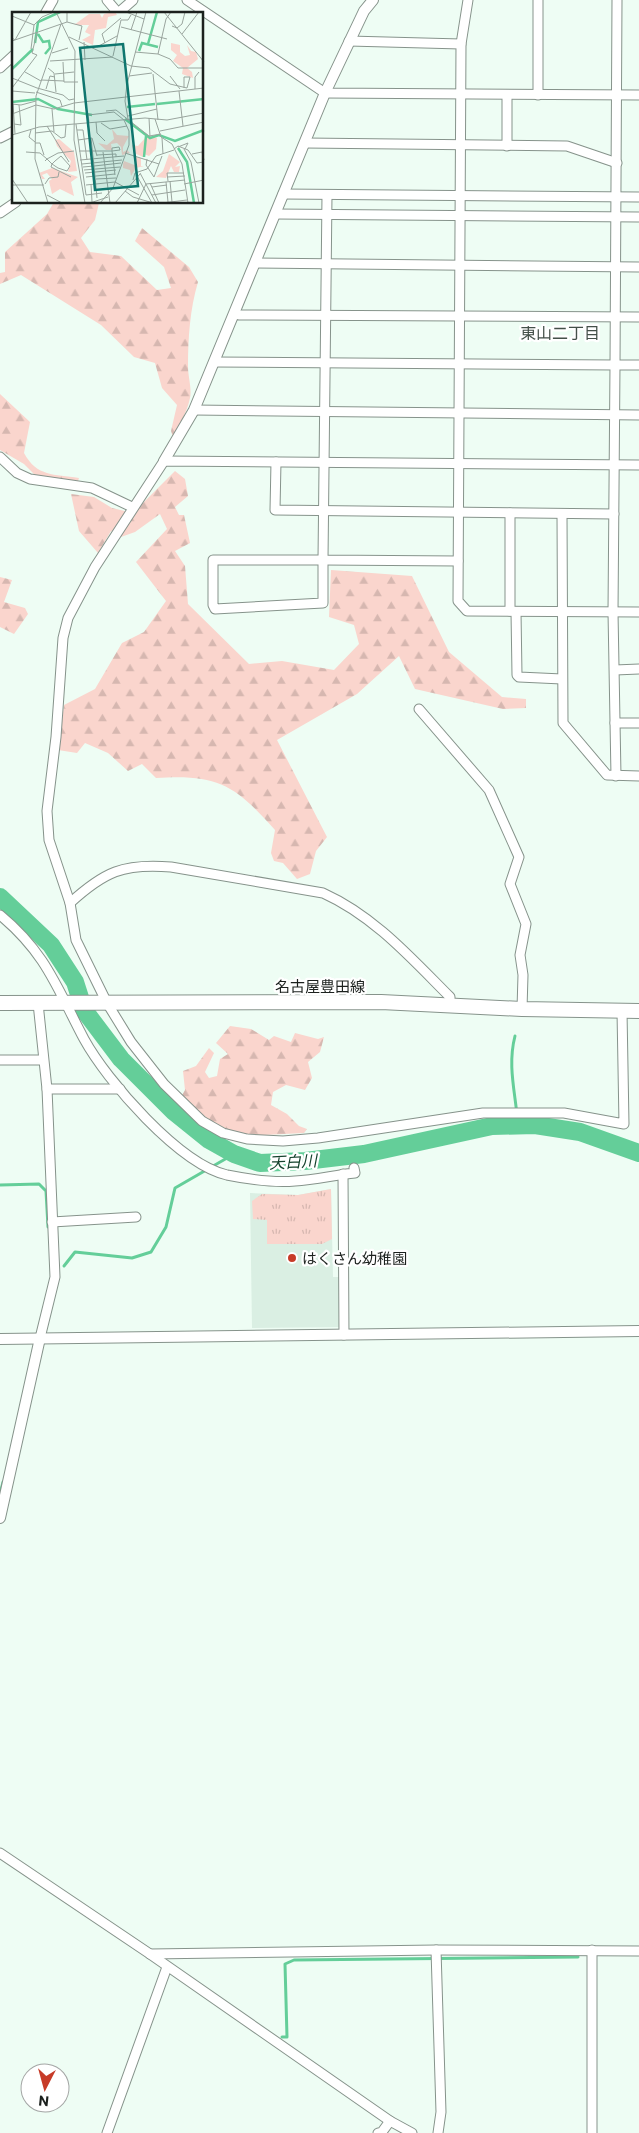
<svg xmlns="http://www.w3.org/2000/svg" width="639" height="2133" viewBox="0 0 639 2133" font-family="Commissioner,'Noto Sans JP',sans-serif">
<style>
.built{fill:#daefe3}
.forest{fill:url(#forest-firs)}
.park{fill:url(#park-tufts)}
.lines{fill:none;stroke-linecap:round;stroke-linejoin:round}
.stream{stroke:#64ce99;stroke-width:3}
.river{stroke:#64ce99;stroke-width:18}
.minor-casing{stroke:#86938b;stroke-width:11}
.tertiary-casing{stroke:#86938b;stroke-width:12}
.primary-casing{stroke:#86938b;stroke-width:16}
.minor{stroke:#fff;stroke-width:9}
.tertiary{stroke:#fff;stroke-width:10}
.primary{stroke:#fff;stroke-width:14}
.poi-dot{fill:#c73b28;stroke:#fff;stroke-width:2}
.labels{text-anchor:middle;dominant-baseline:central;stroke-width:4.5;stroke-linejoin:round;paint-order:stroke}
.street-label{font-size:15px;fill:#1c211e;stroke:#fff}
.poi-label{font-size:15px;fill:#1c211e;stroke:#fff;text-anchor:start}
.neighbourhood-label{font-size:16px;fill:#445049;stroke:#fff}
.water-label{font-size:16px;font-style:italic;fill:#15422d;stroke:#fff}
.inset-river{fill:none;stroke:#64ce99;stroke-width:2.5}
.inset-road{fill:none;stroke:#9aa59e;stroke-width:1}
.view{fill:#0f766e;fill-opacity:0.15;stroke:#0f766e;stroke-width:2.5}
.inset-edge{fill:none;stroke:#1c211e;stroke-width:2.5}
</style>
<defs>
<pattern id="forest-firs" width="22" height="20" patternUnits="userSpaceOnUse" patternTransform="scale(1.25)"><rect width="22" height="20" fill="#fad5cd"/><path d="M5 1l3.5 6h-7zM16 11l3.5 6h-7z" fill="#d6b7b0"/></pattern>
<pattern id="park-tufts" width="24" height="20" patternUnits="userSpaceOnUse" patternTransform="scale(1.25)"><rect width="24" height="20" fill="#fad5cd"/><path d="M3 7l-1-3M5 7V3M7 7l1-3M15 17l-1-3M17 17v-4M19 17l1-3" fill="none" stroke="#d6b7b0"/></pattern>
</defs>
<rect width="100%" height="100%" fill="#eefdf4"/>
<path class="built" d="M331,1189L333,1277H339L340,1327L252,1328L250,1193L298,1195Z"/>
<g class="forest">
<path d="M54,202L99,203L95,220L81,238L90,252L121,256L157,290L171,288L164,267L135,241L142,228L189,267L198,282C190,309 188,338 188,367C188,376 192,389 190,398C187,412 180,424 173,437L171,431L177,405L162,388L155,363L134,357L101,325L21,275L0,284V273L5,272V252L47,214Z"/>
<path d="M0,394L30,422L24,453C37,477 54,474 79,478L78,481L35,475L24,464L0,450Z"/>
<path d="M175,471L185,479L188,496L175,507L179,515H184L190,543L175,551L185,566L188,604L249,664L282,661L334,670L359,644L354,625L329,617L331,570L412,576L449,652L502,697L526,699V708L503,709L415,689L399,656L357,694L277,740L327,837L316,851L310,874L297,879L283,863L274,861L271,853L275,830C235,785 218,774 156,778L142,764L128,771L108,753L85,743L77,753L58,750L64,705L95,689L122,643L144,632L166,601L136,562L167,529L160,514L135,532L121,537L111,531L98,553L79,531L71,494L94,497L112,508L133,513Z"/>
<path d="M0,577L12,580L4,602L25,608L28,614L14,634L0,627Z"/>
<path d="M230,1026L251,1029L269,1040L274,1036L291,1042L295,1033L318,1039L324,1037L320,1052L308,1062L312,1078L305,1090L286,1085L273,1092L271,1105L287,1114L299,1126L307,1129L304,1133L246,1136L209,1125L180,1099L185,1090L183,1071L196,1066L209,1048L214,1053L205,1072L209,1078L217,1076L220,1059L228,1054L216,1043Z"/>
</g>
<path class="park" d="M331,1189L332,1239L322,1244H267V1220L253,1219L252,1201L262,1194L298,1195Z"/>
<g class="lines">
<g class="stream">
<path d="M515,1036C507,1067 516,1094 518,1126"/>
<path d="M0,1185L39,1184L46,1191L48,1227"/>
<path d="M64,1266L75,1252L132,1258L151,1252L166,1227L175,1188L234,1154"/>
<path d="M0,1494L3,1482"/>
<path d="M282,2037H287L285,1964L294,1960L578,1957"/>
</g>
<path class="river" d="M0,897L51,945L75,982L84,1010L121,1059L173,1111L209,1140L234,1154L260,1163L305,1161L364,1154L492,1126L535,1125L580,1132L639,1153"/>
<defs>
<g id="minor">
<path d="M107,0L118,13"/>
<path d="M187,0L325,93L639,95"/>
<path d="M468,0L461,44L458,601L467,611L639,612"/>
<path d="M617,0L615,365H639"/>
<path d="M45,14L53,0"/>
<path d="M117,14L133,0"/>
<path d="M349,41L461,44"/>
<path d="M0,68L14,55"/>
<path d="M538,95V0"/>
<path d="M0,138L14,131"/>
<path d="M305,143L567,146L617,163"/>
<path d="M507,146V95"/>
<path d="M283,194L639,197"/>
<path d="M327,195L323,560L458,561"/>
<path d="M0,213L16,202"/>
<path d="M276,214L639,217"/>
<path d="M256,263L639,267"/>
<path d="M235,313L239,315L639,317"/>
<path d="M214,362L615,365L613,612L616,776"/>
<path d="M194,410L639,415"/>
<path d="M0,457L17,473L30,479L92,488L132,507"/>
<path d="M276,462L275,510L614,514"/>
<path d="M562,514L563,723L607,775L639,776"/>
<path d="M213,560H323V603L215,609L213,605Z"/>
<path d="M510,611V513"/>
<path d="M516,612L517,675L519,677L562,679"/>
<path d="M615,670L639,669"/>
<path d="M419,709L489,790L519,857L510,884L526,924L520,955L523,975L522,1009"/>
<path d="M615,723H639"/>
<path d="M70,903C104,872 123,863 171,867L323,893C374,916 411,958 450,997V1005"/>
<path d="M0,915C46,953 57,988 84,1039C107,1081 179,1164 227,1175C247,1179 274,1183 295,1181C315,1180 335,1175 355,1173L354,1168"/>
<path d="M38,1003L47,1089L55,1277L40,1338"/>
<path d="M622,1011L624,1124L564,1113H483L318,1138L283,1141L247,1139L223,1133L202,1121L164,1084L131,1042L107,1003L76,940L70,903L49,840L47,811L56,737L63,638L68,618L95,567L164,461L639,465"/>
<path d="M0,1060H42"/>
<path d="M47,1089H120"/>
<path d="M343,1174L344,1335"/>
<path d="M52,1222L136,1217"/>
<path d="M0,1853L150,1954L390,2121L412,2133"/>
<path d="M436,1950L441,2112L438,2133"/>
<path d="M592,1950V2133"/>
<path d="M150,1954L436,1950L639,1951"/>
<path d="M107,2133L167,1967"/>
<path d="M378,2133L382,2132L390,2121"/>
</g>
<g id="tertiary">
<path d="M164,461L194,410L325,93L364,11L373,0"/>
<path d="M0,1339L639,1331"/>
<path d="M0,1518L40,1338"/>
</g>
<path id="primary" d="M0,1003L381,1002L522,1009L639,1011"/>
</defs>
<use href="#minor" class="minor-casing"/>
<use href="#tertiary" class="tertiary-casing"/>
<use href="#primary" class="primary-casing"/>
<use href="#minor" class="minor"/>
<use href="#tertiary" class="tertiary"/>
<use href="#primary" class="primary"/>
</g>
<circle class="poi-dot" cx="292" cy="1258" r="5"/>
<g class="labels">
<g class="street-label">
<text x="320" y="986">名古屋豊田線</text>
</g>
<g class="poi-label">
<text x="302" y="1258">はくさん幼稚園</text>
</g>
<g class="neighbourhood-label">
<text x="560" y="332">東山二丁目</text>
</g>
<g class="water-label">
<text transform="translate(293 1161) rotate(-3)">天白川</text>
</g>
</g>
<g transform="translate(12 12)">
<rect width="191" height="191" fill="#eefdf4"/>
<path d="M103,0L105,3L96,5L94,16L83,18L81,33L70,28L79,23L73,20L77,13H62L77,2H88L90,6L92,2ZM159,31L168,33V40L173,44L178,43L175,33L179,39L184,40L186,47L175,56L180,60L181,66L170,62L171,56L161,49L165,43L159,38ZM100,117L105,123L117,124L111,135V140L115,138L118,141L110,143L109,135L105,131L99,132L100,138H94L86,131L95,133L102,127ZM134,125L145,126L144,137L137,144L132,142L131,145L122,141L120,133L126,134ZM47,127L62,140L65,159L56,160L59,149L45,134L43,128ZM157,142L168,150L163,155L168,154L167,160H162L159,154L154,166L144,165L151,159ZM121,144L129,146V154H132L124,156L119,164L118,158L111,156V152L112,149L125,154ZM40,156L66,165L59,170L62,184L48,177L40,182L37,169L40,167L35,161L30,163L33,167H30L27,161Z" fill="#fad5cd"/>
<path class="inset-river" d="M26,22L31,30L37,29L38,36L33,42M23,31L26,10L48,0M136,32L145,0M127,39L130,31L146,35M0,57L21,37M0,90L26,87L46,97L80,103M145,92L192,87M115,95L143,92M113,107L138,126L147,123L163,129L192,118M166,136L175,150L182,191M132,145L134,124"/>
<path class="inset-road" d="M44,0L63,39L62,128L73,191M114,0L132,7M152,0L192,50M0,4L22,13M55,10L70,14L67,28M160,14L165,16L170,12L173,0M109,15L155,27M119,18L125,0M170,22L187,0M57,25L119,54L137,56L158,72L175,76M0,26L3,28L19,0M0,29L55,10V0M72,30L73,48M93,31L90,22L109,6M85,35L105,24M19,37L22,13L30,5L42,0M123,40L146,42L158,47L166,56H192M40,41L56,36M146,42L154,7L159,0M101,44L109,8H116L119,3M38,49L101,45M51,50L52,70H66M36,56L42,61L44,80M13,60L29,69M43,62L62,60M141,62L146,108M117,64L140,61M158,64L168,77M0,66L25,76M29,68L52,69M0,76L25,43L20,41L25,21M25,76L51,83L57,88L62,87M172,76V65H178L175,76M34,77L38,64L43,65M183,77V65L187,60M0,79L23,81M167,79L171,114M24,80L48,88L50,94M0,92L9,93L24,89M1,92L3,122M40,97L42,120M94,99L104,98L137,124L149,122M0,102L24,93L42,97L62,91L192,76M116,104L145,97M137,106L138,125M116,107L113,89L115,72L134,0M143,107L149,125L160,132L170,152L176,191M77,110L76,103L102,100L112,108L117,119V133L101,176L88,191M84,110L85,121L93,129M89,111L98,117L115,114M2,112L9,113L7,93M64,112L74,183M35,114L57,150M19,118L17,125L23,130M65,118H71L75,148M148,119L192,110M23,121L40,119L49,126L53,125L54,113M0,123L27,115L133,106L155,108L192,101M79,126L82,154L109,151M150,126L151,142M66,128L80,126L85,144M23,131H28L32,143M107,135L108,138L100,139V136ZM166,135L176,131L173,137M162,137L166,134L176,138L185,151L192,150M172,137L179,150L187,191M67,139H100L103,163M14,140L28,141L35,147L46,141L62,139M91,140L98,191M113,141L147,152M180,142L190,140L192,148M85,143L104,142V145M135,147L134,153L142,165L150,144M68,148L112,144M33,149L35,147L40,152L46,156L55,159L58,154L49,144L43,149L40,152L39,155L59,165M70,152L110,148M71,155L82,154L85,186M72,158L108,155M73,161L104,158M128,161L144,191M125,164L140,191M74,165L103,162M155,165L173,164M0,167L16,191M84,167L104,166M121,168L123,161L135,157L144,144L162,138M156,169L155,161H172M158,169L160,190M154,170L156,190M138,171L147,191M33,172L37,166L46,165L47,160M79,172L80,190M172,172L192,168M1,173H32M74,173L103,170L127,183M140,175L155,173M113,179L121,185L141,191M35,183L50,191M74,183L90,181M140,183L173,178M36,191L23,147L24,84L49,12M78,191L96,185M103,191L128,162M125,191L134,172L173,168M150,191L175,188"/>
<path class="view" d="M111,32L126,174L83,178L68,36Z"/>
<rect width="191" height="191" class="inset-edge"/>
</g>
<g transform="translate(45 2088) rotate(186)"><circle r="24" fill="#ffffff" stroke="#a4a6a5"/>
<path d="M0-4L9 19L0 12L-9 19Z" fill="#c73b28"/>
<text y="-8" font-size="14" font-weight="bold" text-anchor="middle" fill="#1c211e">N</text>
</g>
</svg>
